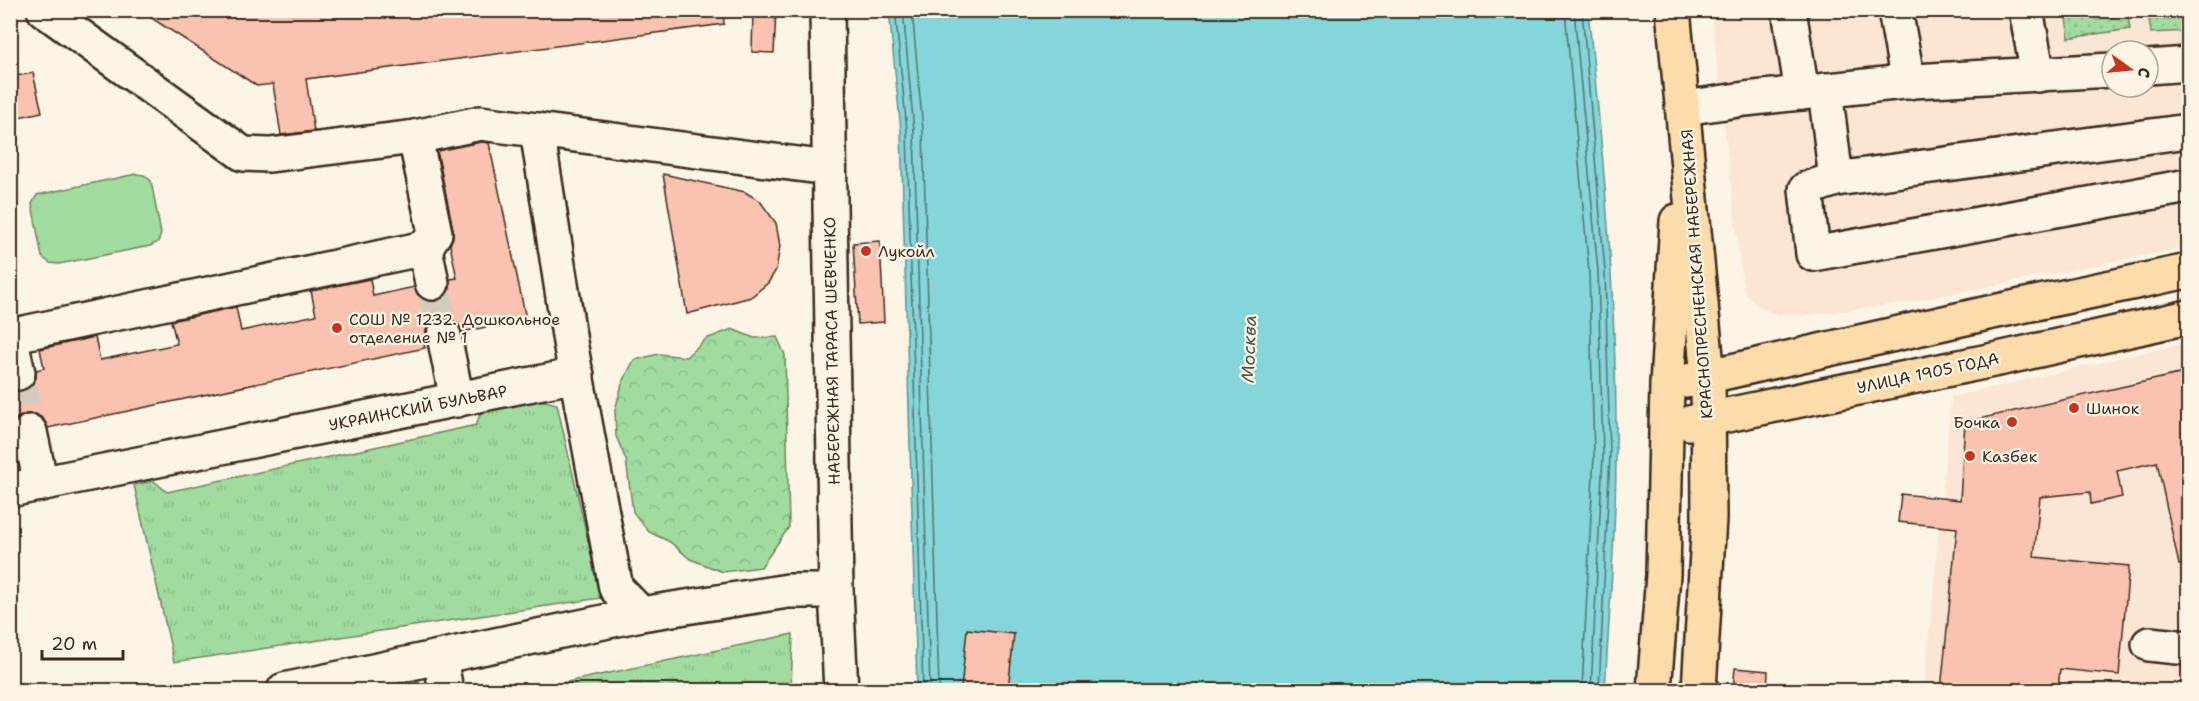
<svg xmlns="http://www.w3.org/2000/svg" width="2199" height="701" viewBox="0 0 2199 701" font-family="'Shantell Sans',sans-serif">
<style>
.built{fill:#fbe6d5;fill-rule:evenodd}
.grass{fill:url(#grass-dots);stroke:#6e825f;stroke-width:1.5}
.forest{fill:url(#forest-crowns);stroke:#6e825f;stroke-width:1.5}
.park{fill:url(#park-tufts);stroke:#6e825f;stroke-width:1.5}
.pitch{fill:#a1dba0;stroke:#6e825f;stroke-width:1.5}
.water{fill:#84d6db;stroke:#67918f;stroke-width:1.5}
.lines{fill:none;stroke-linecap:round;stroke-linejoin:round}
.shore{stroke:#586f6a;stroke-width:1.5}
.building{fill:#fac2b0;stroke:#3b2a1e;stroke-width:1.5}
.minor-tunnel{stroke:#d5ccbd;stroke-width:33;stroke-dasharray:33 16;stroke-linecap:butt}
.minor-casing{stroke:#3b2a1e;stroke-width:38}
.major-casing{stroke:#3b2a1e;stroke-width:38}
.minor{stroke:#fcf5e5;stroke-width:33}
.major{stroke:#fddcac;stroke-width:33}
.poi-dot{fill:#c8321e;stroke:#fcf5e5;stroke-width:2}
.labels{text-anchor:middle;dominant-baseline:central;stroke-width:4.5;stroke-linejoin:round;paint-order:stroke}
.poi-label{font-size:16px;fill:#3b2a1e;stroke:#fcf5e5;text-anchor:start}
.street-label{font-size:16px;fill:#3b2a1e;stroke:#fcf5e5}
.water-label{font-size:18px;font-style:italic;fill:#4d554d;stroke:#fcf5e5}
</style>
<defs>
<pattern id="grass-dots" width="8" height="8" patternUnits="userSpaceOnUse" patternTransform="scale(1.5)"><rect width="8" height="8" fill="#a1dba0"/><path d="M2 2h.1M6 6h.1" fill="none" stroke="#8cbc89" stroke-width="1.8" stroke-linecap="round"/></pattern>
<pattern id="forest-crowns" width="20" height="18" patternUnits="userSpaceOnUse" patternTransform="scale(1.5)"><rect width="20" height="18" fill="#a1dba0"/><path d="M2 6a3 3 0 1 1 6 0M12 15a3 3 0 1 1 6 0" fill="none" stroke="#8cbc89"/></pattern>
<pattern id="park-tufts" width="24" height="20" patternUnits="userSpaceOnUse" patternTransform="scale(1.5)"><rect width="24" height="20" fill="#a1dba0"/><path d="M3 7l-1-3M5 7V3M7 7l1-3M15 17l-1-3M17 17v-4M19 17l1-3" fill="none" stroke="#8cbc89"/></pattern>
</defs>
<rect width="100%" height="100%" fill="#fcf5e5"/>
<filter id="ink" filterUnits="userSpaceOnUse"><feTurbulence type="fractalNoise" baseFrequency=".0167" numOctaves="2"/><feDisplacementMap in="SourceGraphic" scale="12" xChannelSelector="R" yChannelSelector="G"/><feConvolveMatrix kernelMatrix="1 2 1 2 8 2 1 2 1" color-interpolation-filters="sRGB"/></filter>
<g filter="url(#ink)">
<g class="built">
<path d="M1711,11H2188V247L1906,303L1802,316L1779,315L1768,311L1756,305L1746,295L1742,280ZM2112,51H2148V87H2112Z"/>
<path d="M2188,342V690H1924L1951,397Z"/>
</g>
<g class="grass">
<path d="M2065,11H2127L2130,29L2069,38Z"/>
<path d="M2188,11V31L2151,33L2149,19Z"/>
</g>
<path class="forest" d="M732,329L754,338L777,337L785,355L789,527L761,567L723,572L690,559L670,542L649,532L633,512L626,460L616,436L615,410L622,384L634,360L659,354L686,357L706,339Z"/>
<g class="park">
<path d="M528,397L557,404L601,598L174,662L134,485L154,481L167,492L476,425L483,407Z"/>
<path d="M793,634L791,690H529Z"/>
</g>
<path class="pitch" d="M136,174L144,175L151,181L161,234L158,242L150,246L59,264L50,263L42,257L32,204L37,195Z"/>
<path class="water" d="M889,11H1588C1604,158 1617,306 1616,455C1616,533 1609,612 1605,690H917L901,131Z"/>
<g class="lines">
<g class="shore">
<path d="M895,10L907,131L923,690"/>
<path d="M903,10L914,131L930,690"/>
<path d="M912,10L923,131L939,690"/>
<path d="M1565,10L1589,272L1594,455L1582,690"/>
<path d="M1574,10L1598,271L1603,455L1591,690"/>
<path d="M1582,10L1605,271L1610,455L1599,690"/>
</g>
</g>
<g class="building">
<path d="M139,10H723L724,24L306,79L314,131L281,135L273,84L257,86Z"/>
<path d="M753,10H776L774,53L752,52Z"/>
<path d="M33,73L42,112L10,119V77Z"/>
<path d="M481,142L489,143L526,319L462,332L458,324L450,318H440L431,322L426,330V340L423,341L425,348L48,428L44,420L36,414H26L17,418L12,426L10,436V390L21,391L31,386L36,378V370L44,368L40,349L95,337L100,360L177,344L171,321L236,307L241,331L316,315L311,291L370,279L373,296L414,287L418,295L425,300L435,301L444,297L450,290V279L457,278L450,245L453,237V229L437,151Z"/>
<path d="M663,174L745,192L760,201L776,223L780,246L776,270L768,283L751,297L687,314Z"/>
<path d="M880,241L884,322L858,324L853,243Z"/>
<path d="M2188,372V564L2179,565L2157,462L2117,471L2122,497L2091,504L2090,492L2040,497L2034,557L2129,566L2119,675L2060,669L2058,690H1941L1957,528L1898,522L1901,494L1960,500L1965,422Z"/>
<path d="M967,629L1014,634L1008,690H961Z"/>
<path d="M1735,668L1768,671L1767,690H1733Z"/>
</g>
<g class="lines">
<g class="minor-tunnel">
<path d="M432,283L444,336"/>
<path d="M18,373L30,432"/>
</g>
<defs>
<g id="minor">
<path d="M44,10L243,154L270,155L415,137L480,123L537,130L570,342L616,588L641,614"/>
<path d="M827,10L836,591L841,690"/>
<path d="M1789,10L1802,93"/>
<path d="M1895,10L1908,82"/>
<path d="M2026,10L2038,75"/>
<path d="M2148,67L2188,64"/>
<path d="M1825,90L1836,179"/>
<path d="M1684,108L1745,99L1913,81L2112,70"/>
<path d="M537,130L828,168"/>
<path d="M2188,131L1836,179L1806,189L1813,254L2188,186"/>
<path d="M415,137L435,233L425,248"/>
<path d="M10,336L425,248L432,283"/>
<path d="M10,336L18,373"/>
<path d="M444,336L457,400"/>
<path d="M30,432L41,484"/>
<path d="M10,490L577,375"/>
<path d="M2149,644L2188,648"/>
<path d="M440,658L446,690"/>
<path d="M284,690L641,614L788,591H836"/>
</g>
<g id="major">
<path d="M1673,10L1708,377L1709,518L1699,690"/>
<path d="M1687,381L1988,313L2188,271"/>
<path d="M1689,423L2003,358L2188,317"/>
<path d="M1654,690L1663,575L1667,384L1677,221"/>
</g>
</defs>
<use href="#minor" class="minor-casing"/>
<use href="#major" class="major-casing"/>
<use href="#minor" class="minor"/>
<use href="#major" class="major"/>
</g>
</g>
<g class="poi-dot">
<circle cx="866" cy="251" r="6"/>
<circle cx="337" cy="328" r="6"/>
<circle cx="2074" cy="408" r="6"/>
<circle cx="2012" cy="422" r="6"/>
<circle cx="1970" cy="456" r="6"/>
</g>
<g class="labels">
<g class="poi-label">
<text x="878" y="251">Лукойл</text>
<text x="349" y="319">СОШ № 1232. Дошкольное<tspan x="349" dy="18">отделение № 1</tspan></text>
<text x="2086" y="408">Шинок</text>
<text x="2000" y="422" text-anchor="end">Бочка</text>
<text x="1982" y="456">Казбек</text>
</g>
<g class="street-label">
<text transform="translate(1697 274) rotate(-94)">КРАСНОПРЕСНЕНСКАЯ НАБЕРЕЖНАЯ</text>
<text transform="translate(832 351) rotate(-91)">НАБЕРЕЖНАЯ ТАРАСА ШЕВЧЕНКО</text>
<text transform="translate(1928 373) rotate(-12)">УЛИЦА 1905 ГОДА</text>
<text transform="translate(418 408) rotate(-11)">УКРАИНСКИЙ БУЛЬВАР</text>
</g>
<g class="water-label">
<text transform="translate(1249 349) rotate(-88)">Москва</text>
</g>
</g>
<rect width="2199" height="701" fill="none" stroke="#fcf5e5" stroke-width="36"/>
<rect x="18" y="18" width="2163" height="665" fill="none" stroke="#3b2a1e" stroke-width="2" filter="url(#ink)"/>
<g transform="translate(2130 69) rotate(105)"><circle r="28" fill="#fcf5e5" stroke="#afa495" stroke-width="1.5"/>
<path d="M0-4.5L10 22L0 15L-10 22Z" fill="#c8321e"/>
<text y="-9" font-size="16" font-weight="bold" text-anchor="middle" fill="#3b2a1e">С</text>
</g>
<path d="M42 650v9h81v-9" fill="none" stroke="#3b2a1e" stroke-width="3"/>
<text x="51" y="650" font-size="18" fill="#3b2a1e" stroke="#fcf5e5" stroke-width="4.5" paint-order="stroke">20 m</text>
</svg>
